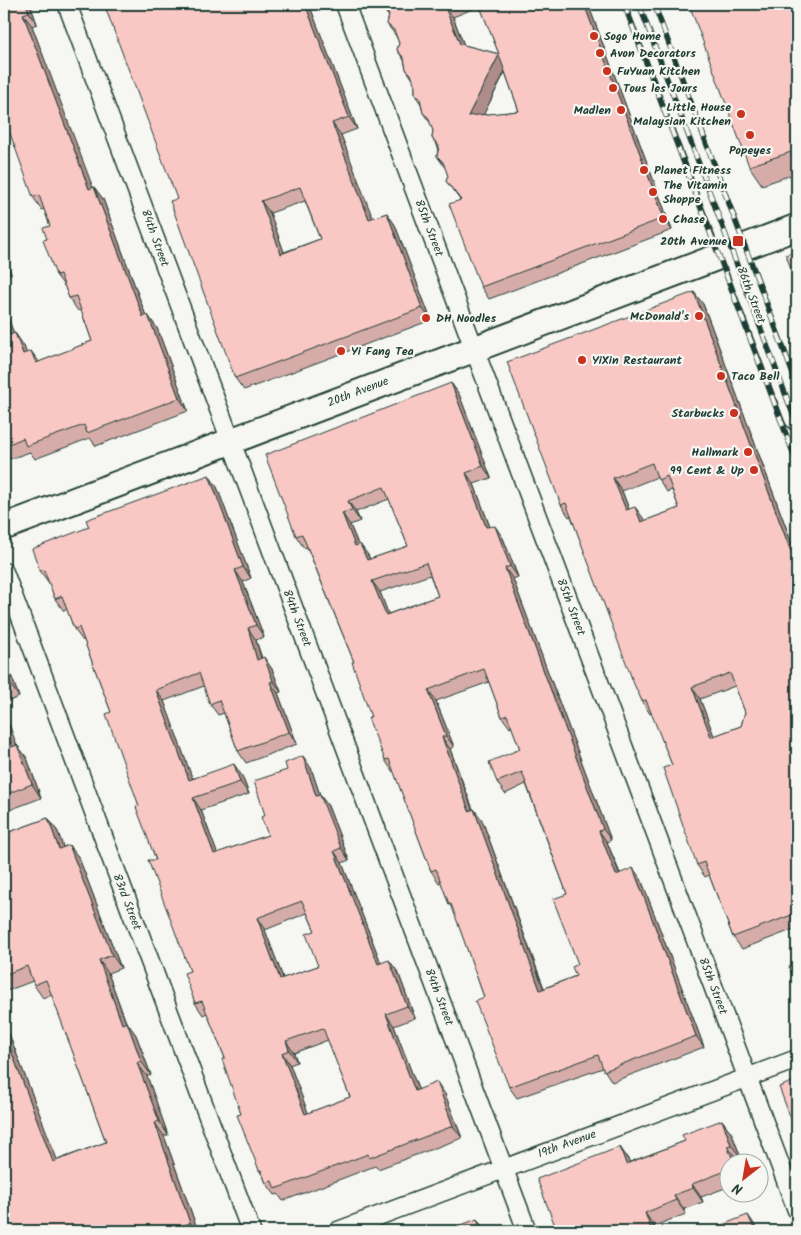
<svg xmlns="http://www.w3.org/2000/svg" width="801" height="1235" viewBox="0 0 801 1235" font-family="Kalam,sans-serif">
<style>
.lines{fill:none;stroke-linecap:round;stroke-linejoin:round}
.street-casing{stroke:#1f3d34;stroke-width:21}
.secondary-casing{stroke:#1f3d34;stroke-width:29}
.street{stroke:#f6f6f2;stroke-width:18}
.secondary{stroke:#f6f6f2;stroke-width:25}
.rail-casing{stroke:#1f3d34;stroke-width:5.5}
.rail{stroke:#f6f6f2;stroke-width:4;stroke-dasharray:11;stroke-linecap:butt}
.wall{fill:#d6aca9;stroke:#1f3d34;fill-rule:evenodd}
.shaded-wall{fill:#ae8c8a;stroke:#1f3d34}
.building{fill:#f9c8c5;stroke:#1f3d34;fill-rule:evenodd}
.poi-dot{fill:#c8321e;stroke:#f6f6f2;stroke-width:2}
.labels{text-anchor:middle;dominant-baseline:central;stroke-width:4.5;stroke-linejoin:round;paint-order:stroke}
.poi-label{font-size:12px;font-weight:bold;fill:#1f3d34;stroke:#f6f6f2;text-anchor:start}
.street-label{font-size:12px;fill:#1f3d34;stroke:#f6f6f2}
</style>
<rect width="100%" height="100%" fill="#f6f6f2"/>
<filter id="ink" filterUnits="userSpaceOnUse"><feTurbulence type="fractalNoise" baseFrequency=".02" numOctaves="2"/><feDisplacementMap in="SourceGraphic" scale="10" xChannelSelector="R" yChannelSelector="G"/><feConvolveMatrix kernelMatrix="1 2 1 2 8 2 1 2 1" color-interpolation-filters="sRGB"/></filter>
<g filter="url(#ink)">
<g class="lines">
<defs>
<g id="street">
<path d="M67,4L527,1231"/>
<path d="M345,4L797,1210"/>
<path d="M4,572L251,1231"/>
<path d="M338,1231L797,1059"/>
</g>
<g id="secondary">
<path d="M641,4L797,417"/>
<path d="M4,527L797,227"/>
</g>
</defs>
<use href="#street" class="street-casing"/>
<use href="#secondary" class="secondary-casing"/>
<use href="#street" class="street"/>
<use href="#secondary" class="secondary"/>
<defs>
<g id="rail">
<path d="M624,4L797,463"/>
<path d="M639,4L797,425"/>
<path d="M654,4L797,385"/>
</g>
</defs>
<use href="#rail" class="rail-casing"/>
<use href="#rail" class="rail"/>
</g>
<g class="wall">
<path d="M4,4H30L37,24L32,26L92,188L94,187L103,199L146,316L157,328L188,411L96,446L90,438L35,459L30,452L4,461V307L14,334L15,333L24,346L26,353L39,362L92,341L81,310L78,311L69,298L65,287L56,275L47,239L50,226L44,209L42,210L33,197Z"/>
<path d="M309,4L357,129L341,135L372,218L387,213L395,225L431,320L244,390L235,378L177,199ZM305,201L320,239L284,252L270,213Z"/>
<path d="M380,4H588L672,230L489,299L481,287L460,200L446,181L448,176L446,169L437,156L438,147L432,138L433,131L431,124L423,113L421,104L415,95V86L414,81L406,69L404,60L397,50L399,43L396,36L387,24L389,17ZM480,6L499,54L464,45L453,17ZM505,72L519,111L483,115L495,92Z"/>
<path d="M797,4V173L762,185L749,166Z"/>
<path d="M4,255L11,274L4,277Z"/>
<path d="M703,304L797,557V928L742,949L733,937L709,875L705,877L697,865L672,765L652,713L650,714L642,701L571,516L569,517L561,505ZM657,477L667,492L672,490L679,508L644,521V519L629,509L622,491ZM735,686L745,712L741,726L714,736L700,699Z"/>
<path d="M451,383L459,394L491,478L474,484L490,527L503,538L518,577L513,579L611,840L607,842L620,873L641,879L704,1047L612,1082L603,1068L517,1098L509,1087L484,997L454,911L449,904L441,882L439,883L431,871L394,771L393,772L385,760L354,662L307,547L304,548L296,536ZM389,499L408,546L370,559L368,555L358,544L350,525L360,521L356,512ZM430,575L438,596L388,614L380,592ZM489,682L502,717L510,728L512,727L520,749L497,782L505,794L526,784L567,894L578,964L576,976L544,988L482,820L474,809H473L450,749L454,747L436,701Z"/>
<path d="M217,487L251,578L243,582L264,637L256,640L262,658L272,669L281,692L278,693L297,744L246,763L238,751L224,713L218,715L210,704L204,686L164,701L192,778L242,776L249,794L201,810L217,853L268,835L265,815L311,768L320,795L328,806L349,860L342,863L381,963L398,972L415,1018L394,1026L418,1089L445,1094L462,1138L378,1169L375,1166L283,1201L278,1194L275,1195L266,1183L264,1178L259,1170L241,1114L225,1058L207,1013L203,1015L195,1003L190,971L139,806L111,712L84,640L83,641L74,629L67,609L64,611L55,599L49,583L40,571L89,527ZM307,913L315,931L318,966L283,978L265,930ZM328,1040L350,1097L308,1113L290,1065L297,1062L294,1053Z"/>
<path d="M4,656L19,697L4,703Z"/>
<path d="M4,710L16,745H17L27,758L41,798L4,812Z"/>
<path d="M48,818L58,832L63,847L69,845L79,858L121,968L108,973L126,1022L136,1035L151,1075L147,1076L168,1135L164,1136L198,1231H4V1021L57,1160L106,1142L52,995L43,998L34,985L33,981L4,992V834Z"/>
<path d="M722,1120L732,1134L741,1158L737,1159L738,1162H728V1187L701,1197L703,1202L684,1209L686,1214L654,1226L656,1231H557L620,1147L630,1162L685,1141Z"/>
</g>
<g class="shaded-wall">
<path d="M26,4H30L37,24L29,12Z"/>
<path d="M305,4H309L357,129L349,117Z"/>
<path d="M584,4H588L672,230L664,218Z"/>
<path d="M444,5L453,17L468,56L460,44Z"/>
<path d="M23,14L32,26L98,201L89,189Z"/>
<path d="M499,55L507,67L477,128L468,116Z"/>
<path d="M332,123L341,135L378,232L369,219Z"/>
<path d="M94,187L103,199L151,330L143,317Z"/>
<path d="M261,201L270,213L289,266L281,254Z"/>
<path d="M387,213L395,225L431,320L422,308Z"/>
<path d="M4,255L11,274L4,263Z"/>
<path d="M694,292L703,304L797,557V568Z"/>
<path d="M4,307L19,347L10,335L4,318Z"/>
<path d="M148,315L157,328L188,411L179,398Z"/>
<path d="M15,333L24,346L31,366L23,354Z"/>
<path d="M31,351L40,363H36Z"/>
<path d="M451,383L459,394L491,478L483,466Z"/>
<path d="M466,473L474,484L494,538L486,527Z"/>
<path d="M209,475L217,487L251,578L243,567Z"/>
<path d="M613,478L622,491L634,523L626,510Z"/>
<path d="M348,501L356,512L360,521L352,510Z"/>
<path d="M635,507L644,519L650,534L641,522Z"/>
<path d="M342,513L350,525L363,557L355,546Z"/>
<path d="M495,526L503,538L518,577L510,566Z"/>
<path d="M360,544L368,555L375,571L367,560Z"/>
<path d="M505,568L513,579L611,840L603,829Z"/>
<path d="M235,570L243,582L264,637L256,625Z"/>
<path d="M372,581L380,592L393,626L386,615Z"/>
<path d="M248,628L256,640L265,672L257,660Z"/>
<path d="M4,656L19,697L10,684L4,667Z"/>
<path d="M264,657L272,669L281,692L273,681Z"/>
<path d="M270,682L278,693L297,744L289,732Z"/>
<path d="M692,687L700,699L719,749L711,737Z"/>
<path d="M156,690L164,701L197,791L189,780Z"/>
<path d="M428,690L436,701L454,747L446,736Z"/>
<path d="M4,710L22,760L12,747L4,723Z"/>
<path d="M442,737L450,749L477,822L469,811Z"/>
<path d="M17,745L27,758L41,798L32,784Z"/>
<path d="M303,756L311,768L320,795L328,806L349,860L341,848L316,796Z"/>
<path d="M234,764L242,776L249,794L240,782Z"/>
<path d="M193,798L201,810L222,866L214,854Z"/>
<path d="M474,809L482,820L548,1001L540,990Z"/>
<path d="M48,818L58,832L68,862L59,849Z"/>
<path d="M599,831L607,842L624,886L616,875Z"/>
<path d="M69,845L79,858L121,968L112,955Z"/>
<path d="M334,851L342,863L386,976L378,964Z"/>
<path d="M633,868L641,879L704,1047L696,1036Z"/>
<path d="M257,918L265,930L288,991L280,979Z"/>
<path d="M99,960L108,973L131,1037L122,1024Z"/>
<path d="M389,960L398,972L415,1018L407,1006Z"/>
<path d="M386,1014L394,1026L423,1102L415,1091Z"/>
<path d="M4,1021L63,1175L53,1162L4,1032Z"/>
<path d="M127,1022L136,1035L151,1075L141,1061Z"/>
<path d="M286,1041L294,1053L297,1062L289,1050Z"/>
<path d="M282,1053L290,1065L313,1126L305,1114Z"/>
<path d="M137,1063L147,1076L168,1135L159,1121Z"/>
<path d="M437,1082L445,1094L462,1138L453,1126Z"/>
<path d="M722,1120L732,1134L741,1158L731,1145Z"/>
<path d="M155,1123L164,1136L198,1231H196L190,1223Z"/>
<path d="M727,1146L737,1159L738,1162H734Z"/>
<path d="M620,1147L629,1161L635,1177L626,1164Z"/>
<path d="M692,1184L701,1197L703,1202L693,1188Z"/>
<path d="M674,1195L684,1209L686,1214L676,1200Z"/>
<path d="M645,1213L654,1226L656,1231H652Z"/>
<path d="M748,1215L756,1227L758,1231H755Z"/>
<path d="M477,1219L484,1229L485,1231H481Z"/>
</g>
<g class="building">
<path d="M4,4H26L29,12L23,14L89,189L94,187L143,317L148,315L179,398L87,433L84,425L26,446L23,438L4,446V318L10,335L15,333L23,354L31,351L36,363L92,341L76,296L69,298L60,274L56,275L43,240L47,239L43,228L50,226L39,195L33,197L4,117Z"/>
<path d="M104,4H305L349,117L332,123L369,219L387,213L422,308L235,378L170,201L177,199ZM300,187L320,239L281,254L261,201Z"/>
<path d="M380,4H448L444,5L460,44L499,54L479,4H584L664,218L481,287L449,204L461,200L446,181L448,176L443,162L437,156L439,146L432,138L433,131L428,117L423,113L420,98L415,95V86L411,74L406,69L404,58L397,50L399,43L394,30L387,24L389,15ZM499,55L519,111L468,116Z"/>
<path d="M689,4H797V150L749,166Z"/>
<path d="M797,250V286L786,255Z"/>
<path d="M694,292L797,568V913L733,937L704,862L697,865L663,768L672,765L646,700L642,701L634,684L566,503L561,505L507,362ZM652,463L658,480L667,476L679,508L641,522L635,507L626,510L613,478ZM730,673L745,712L741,726L711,737L692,687Z"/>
<path d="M451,383L483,466L466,473L486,527L495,526L510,566L505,568L603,829L599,831L616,875L633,868L696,1036L604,1071L598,1055L509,1087L475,1001L484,997L451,904H449L436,869L431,871L389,759L385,760L368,718L371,717L352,662H354L302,534L296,536L265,455ZM384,487L408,546L367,560L360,544L355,546L342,513L352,510L348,501ZM426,563L438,596L386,615L372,581ZM484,669L502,717L507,715L520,749L489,762L497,782L522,772L567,894L553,899L578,964L572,967L576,976L540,990L474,809L469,811L442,737L446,736L428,690Z"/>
<path d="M209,475L243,567L235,570L256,625L248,628L257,660L264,657L273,681L270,682L289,732L238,751L219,700L210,704L199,673L156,690L189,780L234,764L240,782L193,798L214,854L268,835L261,817L265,815L254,781L287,770L285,763L303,756L316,796L320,795L341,848L334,851L378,964L389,960L407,1006L386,1014L415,1091L437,1082L453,1126L369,1158L368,1154L275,1189L272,1181L266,1183L261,1170H259L237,1115L241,1114L222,1059L225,1058L202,1001L195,1003L184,973L190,971L148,860H156L136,807L139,806L106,714L111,712L79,627L74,629L62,596L55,599L44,570L40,571L32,549L89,527L86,520ZM302,901L315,931L306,934L318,966L280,979L257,918ZM323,1028L350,1097L305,1114L282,1053L289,1050L286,1041Z"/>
<path d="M4,667L10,684L4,686Z"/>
<path d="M4,723L12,747L17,745L32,784L4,795Z"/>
<path d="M48,818L59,849L69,845L112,955L99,960L122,1024L127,1022L141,1061L137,1063L159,1121L155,1123L190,1223L168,1231H4V1032L53,1162L106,1142L46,980L34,985L27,966L4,975V834Z"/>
<path d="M797,963V989L789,966Z"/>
<path d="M797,1080V1135L779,1087Z"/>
<path d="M722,1120L731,1145L727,1146L734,1162H728V1170L692,1184L693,1188L674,1195L676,1200L645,1213L652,1231H557L537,1179L620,1147L626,1164L685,1141L682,1135Z"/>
<path d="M748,1215L755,1231H706Z"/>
<path d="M477,1219L481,1231H457L456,1227Z"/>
</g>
</g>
<g class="poi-dot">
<circle cx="594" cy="36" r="5"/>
<circle cx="600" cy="53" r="5"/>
<circle cx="607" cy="71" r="5"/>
<circle cx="613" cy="88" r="5"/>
<circle cx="621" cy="110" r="5"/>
<circle cx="741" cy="114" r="5"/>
<circle cx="750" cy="135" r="5"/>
<circle cx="644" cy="170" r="5"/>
<circle cx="653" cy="192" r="5"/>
<circle cx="663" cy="219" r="5"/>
<rect x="732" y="235" width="12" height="12" rx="2.5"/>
<circle cx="699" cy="316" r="5"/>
<circle cx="426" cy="318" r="5"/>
<circle cx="341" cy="351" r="5"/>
<circle cx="582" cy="360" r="5"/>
<circle cx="721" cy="376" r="5"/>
<circle cx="734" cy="413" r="5"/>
<circle cx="748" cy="452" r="5"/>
<circle cx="754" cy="470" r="5"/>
</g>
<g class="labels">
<g class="poi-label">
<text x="604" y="36">Sogo Home</text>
<text x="610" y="53">Avon Decorators</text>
<text x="617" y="71">FuYuan Kitchen</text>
<text x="623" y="88">Tous les Jours</text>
<text x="731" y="107" text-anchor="end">Little House<tspan x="731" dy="14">Malaysian Kitchen</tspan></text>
<text x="611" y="110" text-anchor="end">Madlen</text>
<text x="750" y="150" text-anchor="middle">Popeyes</text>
<text x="654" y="170">Planet Fitness</text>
<text x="663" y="185">The Vitamin<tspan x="663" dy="14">Shoppe</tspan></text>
<text x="673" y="219">Chase</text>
<text x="727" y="241" text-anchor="end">20th Avenue</text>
<text x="689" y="316" text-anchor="end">McDonald's</text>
<text x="436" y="318">DH Noodles</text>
<text x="351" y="351">Yi Fang Tea</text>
<text x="592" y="360">YiXin Restaurant</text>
<text x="731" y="376">Taco Bell</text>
<text x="724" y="413" text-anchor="end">Starbucks</text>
<text x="738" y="452" text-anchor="end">Hallmark</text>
<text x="744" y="470" text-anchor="end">99 Cent &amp; Up</text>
</g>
<g class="street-label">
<text transform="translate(429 228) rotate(69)">85th Street</text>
<text transform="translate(155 238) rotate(70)">84th Street</text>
<text transform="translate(751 295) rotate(69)">86th Street</text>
<text transform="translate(358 392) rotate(-21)">20th Avenue</text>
<text transform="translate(571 607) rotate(69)">85th Street</text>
<text transform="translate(297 618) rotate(69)">84th Street</text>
<text transform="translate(127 902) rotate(69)">83rd Street</text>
<text transform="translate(713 986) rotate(69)">85th Street</text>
<text transform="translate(439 997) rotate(69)">84th Street</text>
<text transform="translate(567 1144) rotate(-20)">19th Avenue</text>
</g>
</g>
<rect width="801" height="1235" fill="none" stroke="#f6f6f2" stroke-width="20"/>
<rect x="10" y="10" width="781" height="1215" fill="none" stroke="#1f3d34" stroke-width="2" filter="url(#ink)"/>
<g transform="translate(744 1178) rotate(211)"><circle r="24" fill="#f6f6f2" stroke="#a0aca6"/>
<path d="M0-4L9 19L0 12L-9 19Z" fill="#c8321e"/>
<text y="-8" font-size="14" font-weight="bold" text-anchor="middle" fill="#1f3d34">N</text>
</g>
</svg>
